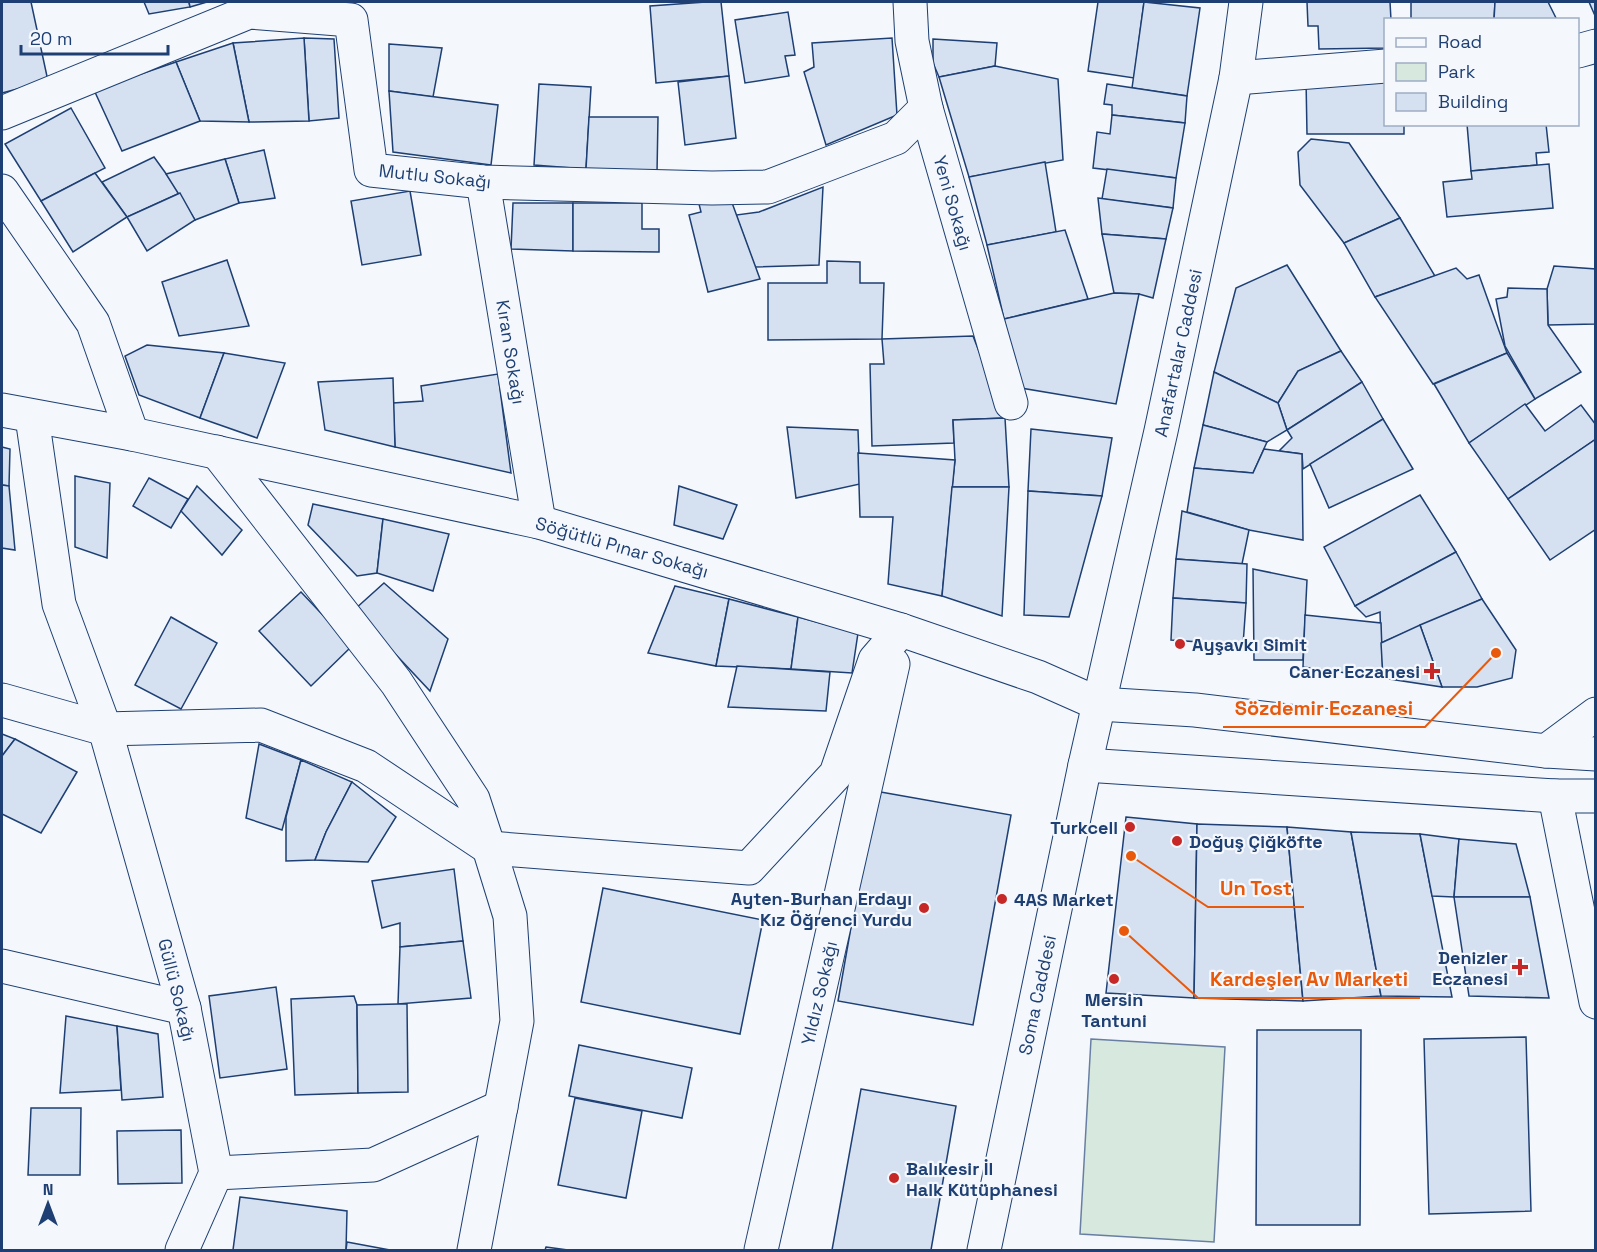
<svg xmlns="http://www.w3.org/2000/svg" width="1597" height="1252" viewBox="0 0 1597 1252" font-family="'Space Grotesk',sans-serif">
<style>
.green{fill:#d7e8df;stroke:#687fa3;stroke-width:1.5}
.building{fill:#d5e0f0;stroke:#1d3f73;stroke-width:1.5}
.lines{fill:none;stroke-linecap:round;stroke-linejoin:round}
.street-casing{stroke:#1d3f73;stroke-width:35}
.secondary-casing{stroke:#1d3f73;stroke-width:35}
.street{stroke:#f4f7fb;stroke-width:33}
.secondary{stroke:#f4f7fb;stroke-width:33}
.poi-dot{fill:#c62828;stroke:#f4f7fb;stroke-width:2}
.labels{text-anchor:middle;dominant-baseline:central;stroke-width:4.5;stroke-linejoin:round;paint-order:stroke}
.street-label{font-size:18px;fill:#1d3f73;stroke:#f4f7fb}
.poi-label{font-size:18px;font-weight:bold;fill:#1d3f73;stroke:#f4f7fb;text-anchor:start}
.leader{fill:none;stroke:#e8590c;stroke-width:2}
.callout-dot{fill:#e8590c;stroke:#f4f7fb;stroke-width:2}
.callout-label{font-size:20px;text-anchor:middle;font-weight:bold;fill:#e8590c;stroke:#f4f7fb;stroke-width:4.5;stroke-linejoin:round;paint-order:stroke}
</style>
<rect width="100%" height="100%" fill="#f4f7fb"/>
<path class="green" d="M1091,1039L1225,1047L1214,1242L1080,1234Z"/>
<g class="building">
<path d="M2,2H31L48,81L2,93Z"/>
<path d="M144,2H189L190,7L149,14Z"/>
<path d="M189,2H207L190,7Z"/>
<path d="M706,2H721L729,76L656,83L650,6Z"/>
<path d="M1098,2H1144L1134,78L1088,71Z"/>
<path d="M1144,2L1200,8L1187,96L1132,88Z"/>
<path d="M1307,2H1390L1391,20H1386V48L1319,49L1318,26H1308Z"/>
<path d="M1411,2H1495L1494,20H1411Z"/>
<path d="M1495,2H1548L1557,20H1494Z"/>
<path d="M1589,2H1596V18Z"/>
<path d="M788,12L795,55L785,56L789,76L745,83L735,20Z"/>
<path d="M304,38L334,39L339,118L309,121Z"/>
<path d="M304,38L309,121L249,122L233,43Z"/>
<path d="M892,38L897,115L826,145L804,72L814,67L812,43Z"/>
<path d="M933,39L997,43L995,66L939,77L933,63Z"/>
<path d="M233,43L249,122L200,121L176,62Z"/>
<path d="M389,44L442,48L433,97L389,91Z"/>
<path d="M176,62L200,121L122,151L94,90Z"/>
<path d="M995,66L1058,79L1063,160L969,177L939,77Z"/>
<path d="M729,76L736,138L685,145L678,82Z"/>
<path d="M1386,78V124H1404V134H1307L1306,79Z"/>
<path d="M539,84L591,87L586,169L534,165Z"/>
<path d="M1107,84L1187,96L1185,123L1112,115V105L1104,104Z"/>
<path d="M389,91L498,105L491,165L393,152Z"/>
<path d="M71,108L105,168L41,201L5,144Z"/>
<path d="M1112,115L1185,123L1176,178L1093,168L1097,132L1110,134Z"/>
<path d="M589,117H658L657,173L586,169Z"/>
<path d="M1467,124H1546L1549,152L1536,153L1537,165L1471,171Z"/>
<path d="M1311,139L1349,143L1400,218L1344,243L1300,185L1298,152Z"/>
<path d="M264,150L275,198L239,203L225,159Z"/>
<path d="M154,157L180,193L127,217L102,182Z"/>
<path d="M225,159L239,203L195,220L166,174Z"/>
<path d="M1045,162L1056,232L987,245L969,177Z"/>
<path d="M1549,164L1553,208L1447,217L1443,182L1472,179L1471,171Z"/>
<path d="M1107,169L1176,178L1173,208L1102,199Z"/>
<path d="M95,173L127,217L73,252L41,201Z"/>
<path d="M823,187L819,265L755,267L736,215L759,212Z"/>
<path d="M410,191L421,255L362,265L351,201Z"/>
<path d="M180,193L195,220L147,251L127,217Z"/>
<path d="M1098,198L1173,208L1166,239L1102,234Z"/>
<path d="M731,200L760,279L708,292L689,215L701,212L699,204Z"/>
<path d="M513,203H573V251L511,249Z"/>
<path d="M573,203H642V229H659V252L573,251Z"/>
<path d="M1400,218L1435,276L1375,297L1344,243Z"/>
<path d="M1065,230L1088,299L1004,319L987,245Z"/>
<path d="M1102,234L1166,239L1153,298L1139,294L1114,293Z"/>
<path d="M227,260L249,326L179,336L162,282Z"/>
<path d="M827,261L860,262V283H884L882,339L768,340V283H827Z"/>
<path d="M1287,265L1341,351L1298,371L1278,403L1214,372L1236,288Z"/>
<path d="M1554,266L1596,269V324L1548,325L1547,289Z"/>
<path d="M1456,268L1467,279L1479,275L1507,353L1433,384L1375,297Z"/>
<path d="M1508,288L1547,289L1548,325L1581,372L1535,399L1505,346L1496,299L1507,297Z"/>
<path d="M1114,293L1139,294L1116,404L1021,388L1004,319Z"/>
<path d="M973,336L1005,418L953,420L954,443L872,446L870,364H884L882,339Z"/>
<path d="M147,345L224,353L200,418L139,395L125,356Z"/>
<path d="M1341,351L1362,382L1287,430L1278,403L1298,371Z"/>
<path d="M224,353L285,363L257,438L200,418Z"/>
<path d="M1507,353L1535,399L1469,443L1434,384Z"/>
<path d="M1214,372L1278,403L1287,430L1267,442L1203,425Z"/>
<path d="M498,374L511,473L395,447L393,403L423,401L421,386Z"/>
<path d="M393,378L395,447L325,430L318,382Z"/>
<path d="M1362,382L1383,419L1303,469L1302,454L1279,451L1292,438L1287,430Z"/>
<path d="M1525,404L1545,431L1581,405L1596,425V439L1508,499L1469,443Z"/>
<path d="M1005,418L1009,487H952L955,460L953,420Z"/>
<path d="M1383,419L1413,469L1329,508L1310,464Z"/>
<path d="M1203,425L1267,442L1253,473L1194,468Z"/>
<path d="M787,427L858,430L860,484L796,498Z"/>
<path d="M1031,429L1112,438L1102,496L1028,491Z"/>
<path d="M1596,439V529L1550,560L1508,499Z"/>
<path d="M2,447L10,449L9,486L2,485Z"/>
<path d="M1264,449L1302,454L1303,540L1249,530L1187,512L1194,468L1253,473Z"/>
<path d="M858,453L955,460L942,596L888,584L893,517H860Z"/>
<path d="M75,476L110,483L107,558L75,547Z"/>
<path d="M149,478L188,499L171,528L133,506Z"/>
<path d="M2,485L9,486L15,550L2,548Z"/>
<path d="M197,486L242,530L222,555L181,511Z"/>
<path d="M679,486L737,505L723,539L674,525Z"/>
<path d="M952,487H1009L1002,616L942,596Z"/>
<path d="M1028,491L1102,496L1069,617L1024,615Z"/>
<path d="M1420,495L1456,552L1355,606L1324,547Z"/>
<path d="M313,504L383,519L377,573L357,576L308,525Z"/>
<path d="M1182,511L1249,530L1242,564L1176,559Z"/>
<path d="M383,519L449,534L433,591L377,573Z"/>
<path d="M1456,552L1482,599L1381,643L1380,612L1366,617L1355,606Z"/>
<path d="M1176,559L1247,564L1246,603L1173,598Z"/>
<path d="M1253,569L1307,580L1303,660H1254Z"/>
<path d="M384,583L448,639L430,691L354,610Z"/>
<path d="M675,586L729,599L716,666L648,653Z"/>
<path d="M301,592L352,646L311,686L259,631Z"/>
<path d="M1173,598L1246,603L1243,645L1171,640Z"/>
<path d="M729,599L798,617L791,669L716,666Z"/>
<path d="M1482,599L1516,650L1512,678L1477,687H1442L1420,625Z"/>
<path d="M1305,615L1381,623L1383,678L1303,667Z"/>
<path d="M171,617L217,643L181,709L135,685Z"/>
<path d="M798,617L858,633L852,673L791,669Z"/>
<path d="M1420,625L1442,687L1383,678L1381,643Z"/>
<path d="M737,666L830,672L826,711L728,707Z"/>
<path d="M2,734L15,739L2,756Z"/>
<path d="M15,739L77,772L41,833L2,814V756Z"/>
<path d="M259,744L301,760L282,830L246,818Z"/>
<path d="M301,760L352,782L326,832L315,860L286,861V817Z"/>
<path d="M352,782L396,817L368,862L315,860L326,832Z"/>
<path d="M875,791L1011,815L973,1025L838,1001Z"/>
<path d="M1126,817L1197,824L1194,998L1106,993Z"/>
<path d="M1197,824L1287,827L1303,1001L1194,998Z"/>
<path d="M1287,827L1351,832L1381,996L1303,1001Z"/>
<path d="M1351,832L1420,834L1452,997L1381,996Z"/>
<path d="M1420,834L1459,839L1454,897L1432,896Z"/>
<path d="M1459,839L1516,844L1530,897H1454Z"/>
<path d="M454,869L463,941L400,947V923L382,928L372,881Z"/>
<path d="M603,888L763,920L740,1034L581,1002Z"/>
<path d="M1454,897H1530L1549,998L1469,996Z"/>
<path d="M463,941L471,998L398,1004L400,947Z"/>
<path d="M276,987L287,1069L220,1078L209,996Z"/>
<path d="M354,996L357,1005L358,1093L295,1095L291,999Z"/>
<path d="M398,1004H407L408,1092L358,1093L357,1005Z"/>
<path d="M66,1016L117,1026L121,1090L60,1093Z"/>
<path d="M117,1026L158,1034L163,1097L122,1100Z"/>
<path d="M1257,1030H1361L1360,1225H1256Z"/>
<path d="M1526,1037L1531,1211L1429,1214L1424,1039Z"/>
<path d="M579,1045L692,1068L682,1118L569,1096Z"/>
<path d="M861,1089L956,1106L931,1250H832Z"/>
<path d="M575,1098L642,1111L626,1198L558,1185Z"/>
<path d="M31,1108H81L80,1175H28Z"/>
<path d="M181,1130L182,1183L118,1184L117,1131Z"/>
<path d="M240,1197L347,1211L346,1250H233Z"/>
<path d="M347,1242L390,1250H346Z"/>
<path d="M546,1247L568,1250H545Z"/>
</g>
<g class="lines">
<defs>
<g id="street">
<path d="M910,2L912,41L926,108L1011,403"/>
<path d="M1578,51L1596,46"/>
<path d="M1236,78L1386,66"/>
<path d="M2,113L249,12L351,20L371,170L483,182L712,188L768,187L896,138L926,108"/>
<path d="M483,182L539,522"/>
<path d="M2,191L93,323L132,434"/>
<path d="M2,410L132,434L539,522L901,630L1038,677L1099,704"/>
<path d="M32,417L59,604L105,729L184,1008L216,1173L182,1250"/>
<path d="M217,452L396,682L473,799L489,848L510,916L517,1021L474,1250"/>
<path d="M2,700L105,729L261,725L366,766L489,848L749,868L836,774L875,660L901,630"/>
<path d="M1555,796L1596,1002"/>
<path d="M2,966L184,1008"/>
<path d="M216,1173L373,1165L501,1107"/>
<path d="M761,1250L893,664"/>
</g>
<g id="secondary">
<path d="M1099,704L1195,710L1546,751L1596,754"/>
<path d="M1546,751L1596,714"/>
<path d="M1085,765L1555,796H1596"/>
<path d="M984,1250L1085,765L1161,431L1236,78L1246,2"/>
</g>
</defs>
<use href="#street" class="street-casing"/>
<use href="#secondary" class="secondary-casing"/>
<use href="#street" class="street"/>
<use href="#secondary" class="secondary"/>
</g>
<g class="poi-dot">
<circle cx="1180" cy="644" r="6"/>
<path d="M1429 662h6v6h6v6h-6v6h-6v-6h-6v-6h6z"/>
<circle cx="1130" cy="827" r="6"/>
<circle cx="1177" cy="841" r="6"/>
<circle cx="1002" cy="899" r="6"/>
<circle cx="924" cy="908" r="6"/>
<path d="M1517 958h6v6h6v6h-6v6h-6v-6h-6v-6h6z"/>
<circle cx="1114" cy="979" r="6"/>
<circle cx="894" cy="1178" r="6"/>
</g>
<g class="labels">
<g class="street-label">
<text transform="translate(435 176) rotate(6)">Mutlu Sokağı</text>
<text transform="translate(953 203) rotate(74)">Yeni Sokağı</text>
<text transform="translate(511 352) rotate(81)">Kıran Sokağı</text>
<text transform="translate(1178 353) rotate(-78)">Anafartalar Caddesi</text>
<text transform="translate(622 547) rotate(16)">Söğütlü Pınar Sokağı</text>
<text transform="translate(177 990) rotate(76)">Güllü Sokağı</text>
<text transform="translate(819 993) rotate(-77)">Yıldız Sokağı</text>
<text transform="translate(1037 995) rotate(-78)">Soma Caddesi</text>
</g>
<g class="poi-label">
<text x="1192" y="644">Ayşavkı Simit</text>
<text x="1420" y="671" text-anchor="end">Caner Eczanesi</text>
<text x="1118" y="827" text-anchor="end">Turkcell</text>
<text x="1189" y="841">Doğuş Çiğköfte</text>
<text x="912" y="898" text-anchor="end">Ayten-Burhan Erdayı<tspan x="912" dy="21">Kız Öğrenci Yurdu</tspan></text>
<text x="1014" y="899">4AS Market</text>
<text x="1508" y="957" text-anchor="end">Denizler<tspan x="1508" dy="21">Eczanesi</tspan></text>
<text x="1114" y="999" text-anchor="middle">Mersin<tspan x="1114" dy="21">Tantuni</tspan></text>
<text x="906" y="1168">Balıkesir İl<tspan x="906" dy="21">Halk Kütüphanesi</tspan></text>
</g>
</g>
<path class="leader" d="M1496 653L1425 727H1223M1131 856L1208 907H1304M1124 931L1198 998H1420"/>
<g class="callout-dot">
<circle cx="1496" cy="653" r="6"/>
<circle cx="1131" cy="856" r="6"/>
<circle cx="1124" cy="931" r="6"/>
</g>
<g class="callout-label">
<text x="1324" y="715">Sözdemir Eczanesi</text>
<text x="1256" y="895">Un Tost</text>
<text x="1309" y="986">Kardeşler Av Marketi</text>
</g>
<rect width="1597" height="1252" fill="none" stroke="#1d3f73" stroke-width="6"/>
<rect x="1384" y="18" width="195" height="108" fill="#f4f7fb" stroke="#9eadc5" stroke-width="1.5"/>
<rect x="1396" y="38" width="30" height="9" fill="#f4f7fb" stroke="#9eadc5" stroke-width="1.5"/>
<text x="1438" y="48" font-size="18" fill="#1d3f73">Road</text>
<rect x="1396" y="63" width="30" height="18" fill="#d7e8df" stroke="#9eadc5" stroke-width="1.5"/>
<text x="1438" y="78" font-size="18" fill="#1d3f73">Park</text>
<rect x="1396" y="93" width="30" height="18" fill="#d5e0f0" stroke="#9eadc5" stroke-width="1.5"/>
<text x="1438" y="108" font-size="18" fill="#1d3f73">Building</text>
<g transform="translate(48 1204)" stroke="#f4f7fb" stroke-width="4.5" paint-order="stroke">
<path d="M0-4.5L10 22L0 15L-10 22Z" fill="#1d3f73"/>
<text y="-9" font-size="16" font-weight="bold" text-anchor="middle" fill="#1d3f73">N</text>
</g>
<path d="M21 45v9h147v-9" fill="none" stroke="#1d3f73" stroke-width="3"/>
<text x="30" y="45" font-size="18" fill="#1d3f73" stroke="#f4f7fb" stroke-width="4.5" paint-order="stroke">20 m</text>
</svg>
